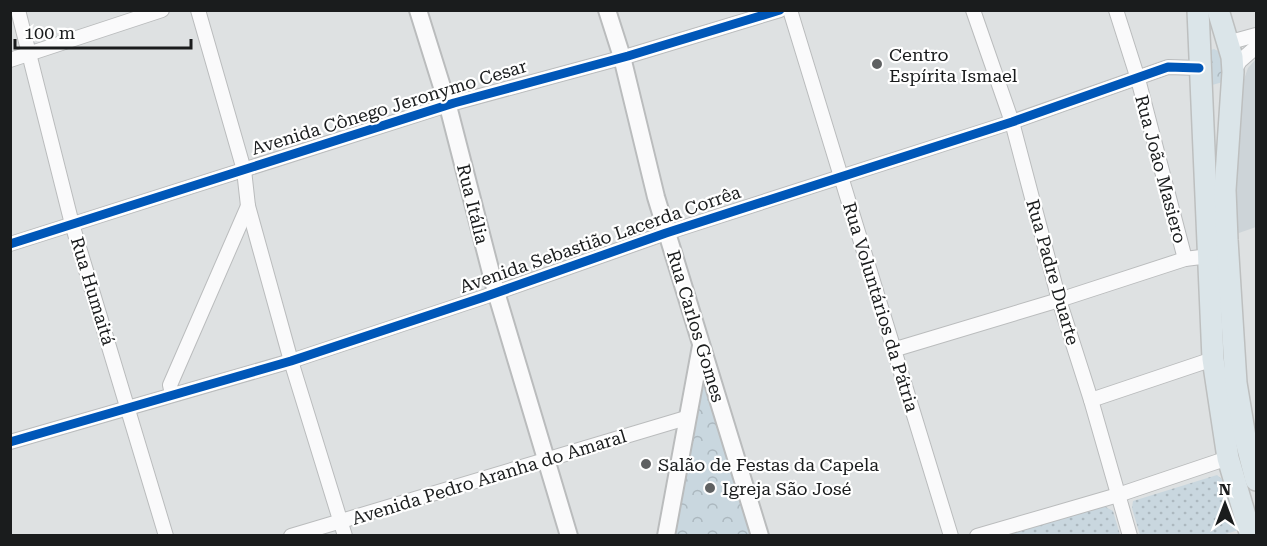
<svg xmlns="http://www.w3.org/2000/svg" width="1267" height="546" viewBox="0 0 1267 546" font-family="'Roboto Serif',serif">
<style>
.built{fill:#cdd4d8}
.grass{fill:url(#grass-dots)}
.park{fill:url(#park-crowns)}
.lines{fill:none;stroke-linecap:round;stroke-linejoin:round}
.minor-casing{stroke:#babcbd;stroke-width:16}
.tertiary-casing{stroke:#babcbd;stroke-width:20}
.primary-casing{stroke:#bdbfbf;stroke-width:24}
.minor{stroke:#fafafb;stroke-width:14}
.tertiary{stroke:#fafafb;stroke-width:16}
.primary{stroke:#dbe5e9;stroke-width:21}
.cycleway-casing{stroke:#fff;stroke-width:13}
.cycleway{stroke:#0057b8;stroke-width:9}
.poi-dot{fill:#5f6162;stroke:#fff;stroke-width:2}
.labels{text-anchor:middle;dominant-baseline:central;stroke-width:4.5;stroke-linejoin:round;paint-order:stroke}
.poi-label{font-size:18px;fill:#1a1c1d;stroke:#fff;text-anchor:start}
.street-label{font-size:18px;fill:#1a1c1d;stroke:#fff}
</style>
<defs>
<pattern id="grass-dots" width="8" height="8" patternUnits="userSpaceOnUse" patternTransform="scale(1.5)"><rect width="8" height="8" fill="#c9d7df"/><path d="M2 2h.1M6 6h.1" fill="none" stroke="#acb8bf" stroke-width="1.8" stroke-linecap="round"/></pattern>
<pattern id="park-crowns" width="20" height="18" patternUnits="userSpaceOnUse" patternTransform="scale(1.5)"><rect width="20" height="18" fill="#c9d7df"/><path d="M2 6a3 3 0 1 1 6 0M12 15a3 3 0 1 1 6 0" fill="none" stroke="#acb8bf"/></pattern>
</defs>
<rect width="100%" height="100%" fill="#dee1e2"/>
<path class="built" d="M1256,59V227L1236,234L1235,163L1243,82L1248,68Z"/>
<g class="grass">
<path d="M1217,475L1223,480L1239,530L1222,535H1140L1132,508L1133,501Z"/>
<path d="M1104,506L1113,511L1120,535H1008Z"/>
</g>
<g class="park">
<path d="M1214,49L1226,55L1223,82L1212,85L1206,82L1208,51Z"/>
<path d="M701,384L704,385L750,535L673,536Z"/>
</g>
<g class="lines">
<defs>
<g id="minor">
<path d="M18,10L72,224L166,536"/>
<path d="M198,10L244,170L248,206L291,361L345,536"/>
<path d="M790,10L951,536"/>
<path d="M973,10L1012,122L1059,300L1091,400L1130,536"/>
<path d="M1116,10L1138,79L1185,259"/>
<path d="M1227,43L1256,35"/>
<path d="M10,60L162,10"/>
<path d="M1233,72L1240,61L1256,47"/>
<path d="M10,244L454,103L628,56L780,10"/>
<path d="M896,349L1059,300L1185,259L1209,256"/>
<path d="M172,394L170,385L248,206"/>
<path d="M1091,400L1213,359"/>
<path d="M10,442L291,361L484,297L666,233L1012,122L1168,67L1199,68"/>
<path d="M291,536L686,418"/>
<path d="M977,536L1118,495L1228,458"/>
</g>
<g id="tertiary">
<path d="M418,10L448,106L496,292L569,536"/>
<path d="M607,10L622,57L656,197L760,536"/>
<path d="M666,536L701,346"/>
</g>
<g id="primary">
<path d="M1198,10L1213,359L1228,458L1251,536"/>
<path d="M1218,10L1232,57L1233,72L1225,190L1227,240L1236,383L1245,437L1256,480"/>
</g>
</defs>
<use href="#minor" class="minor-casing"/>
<use href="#tertiary" class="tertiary-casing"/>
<use href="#primary" class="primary-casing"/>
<use href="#minor" class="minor"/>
<use href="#tertiary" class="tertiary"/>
<use href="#primary" class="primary"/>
<defs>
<g id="cycleway">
<path d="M10,244L454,103L628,56L780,10"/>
<path d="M10,442L291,361L484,297L666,233L1012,122L1168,67L1199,68"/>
</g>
</defs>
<use href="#cycleway" class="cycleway-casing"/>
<use href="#cycleway" class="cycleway"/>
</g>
<g class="poi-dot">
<circle cx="877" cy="64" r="6"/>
<circle cx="646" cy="464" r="6"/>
<circle cx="710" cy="488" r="6"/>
</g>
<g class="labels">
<g class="poi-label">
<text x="889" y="54">Centro<tspan x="889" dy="21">Espírita Ismael</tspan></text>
<text x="658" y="464">Salão de Festas da Capela</text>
<text x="722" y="488">Igreja São José</text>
</g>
<g class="street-label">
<text transform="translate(389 107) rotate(-17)">Avenida Cônego Jeronymo Cesar</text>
<text transform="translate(1161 169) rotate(75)">Rua João Masiero</text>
<text transform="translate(473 204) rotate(76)">Rua Itália</text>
<text transform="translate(600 239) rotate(-19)">Avenida Sebastião Lacerda Corrêa</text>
<text transform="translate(1053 272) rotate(74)">Rua Padre Duarte</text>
<text transform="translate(93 291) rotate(73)">Rua Humaitá</text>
<text transform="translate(881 307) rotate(73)">Rua Voluntários da Pátria</text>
<text transform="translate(696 326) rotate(73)">Rua Carlos Gomes</text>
<text transform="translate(489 477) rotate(-17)">Avenida Pedro Aranha do Amaral</text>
</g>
</g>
<rect width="1267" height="546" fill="none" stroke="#1a1c1d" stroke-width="24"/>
<g transform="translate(1225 504)" stroke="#ffffff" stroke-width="4.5" paint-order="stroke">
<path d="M0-4.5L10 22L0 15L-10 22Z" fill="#1a1c1d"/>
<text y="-9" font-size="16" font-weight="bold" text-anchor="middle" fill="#1a1c1d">N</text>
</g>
<path d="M15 39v9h176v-9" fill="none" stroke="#1a1c1d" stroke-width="3"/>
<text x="24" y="39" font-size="18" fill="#1a1c1d" stroke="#ffffff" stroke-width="4.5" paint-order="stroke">100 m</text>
</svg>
